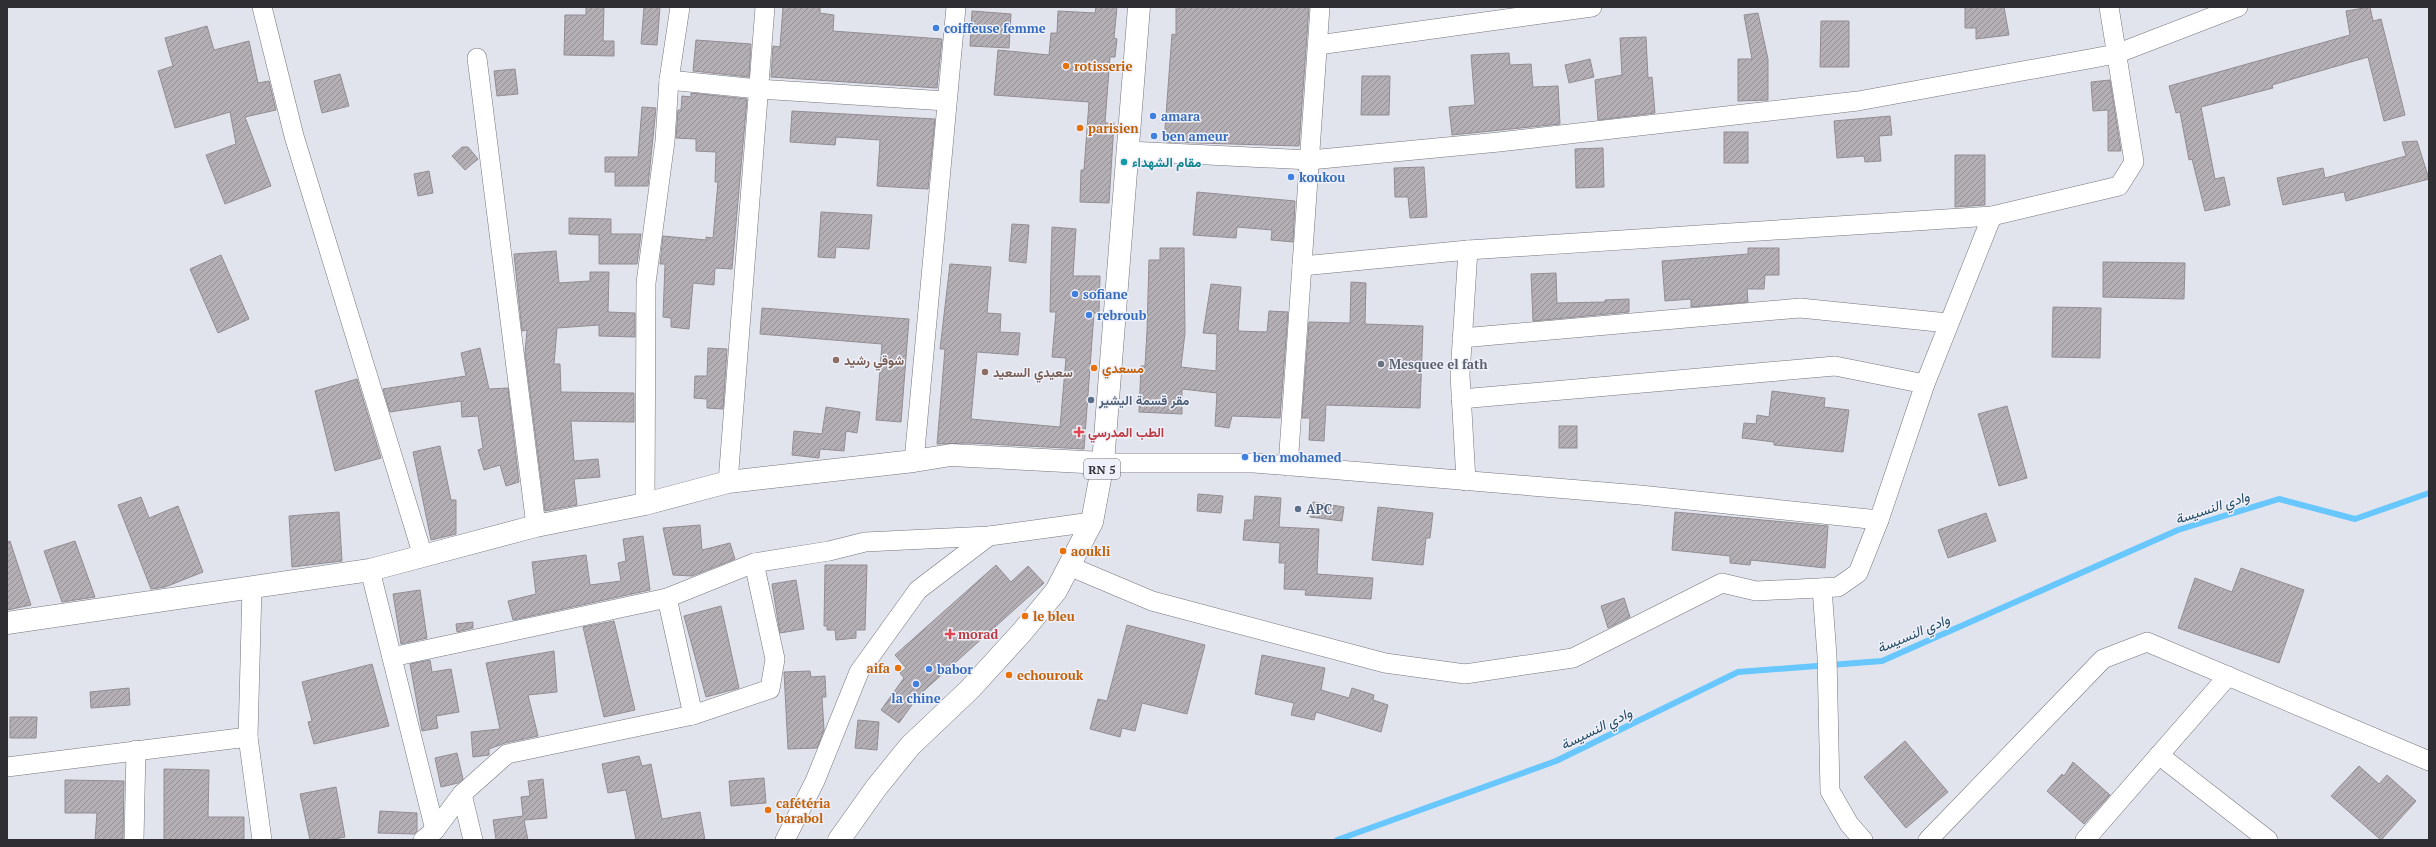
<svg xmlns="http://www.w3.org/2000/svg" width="2436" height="847" viewBox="0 0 2436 847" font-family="'PT Serif',Vazirmatn,serif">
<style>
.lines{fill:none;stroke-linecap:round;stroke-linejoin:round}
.stream{stroke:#67c7fe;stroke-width:6}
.building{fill:url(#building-hatch);stroke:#938d93}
.minor-casing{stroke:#74757d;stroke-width:20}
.tertiary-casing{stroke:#74757d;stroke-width:23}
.primary-casing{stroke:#74757d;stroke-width:23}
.minor{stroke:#fff;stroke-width:19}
.tertiary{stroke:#fff;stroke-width:22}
.primary{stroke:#fff;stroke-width:22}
.shop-dot{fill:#3f7fe0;stroke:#eff1fa;stroke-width:1.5}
.food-dot{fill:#e8710a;stroke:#eff1fa;stroke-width:1.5}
.culture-dot{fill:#0f9aa8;stroke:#eff1fa;stroke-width:1.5}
.education-dot{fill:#8d6e63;stroke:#eff1fa;stroke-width:1.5}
.worship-dot{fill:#6b7280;stroke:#eff1fa;stroke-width:1.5}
.service-dot{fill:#5c6f8a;stroke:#eff1fa;stroke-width:1.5}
.health-dot{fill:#e0444e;stroke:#eff1fa;stroke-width:1.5}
.labels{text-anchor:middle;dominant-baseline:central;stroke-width:3;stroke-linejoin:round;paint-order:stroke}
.shield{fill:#eff1fa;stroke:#69696f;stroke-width:1}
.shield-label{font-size:12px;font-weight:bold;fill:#2f2f33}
.shop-label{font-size:13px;font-weight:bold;fill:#366cbe;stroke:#eff1fa;text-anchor:start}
.food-label{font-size:13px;font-weight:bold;fill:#c56008;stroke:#eff1fa;text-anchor:start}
.culture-label{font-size:13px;font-weight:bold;fill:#0d838f;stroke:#eff1fa;text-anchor:start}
.education-label{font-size:13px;font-weight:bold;fill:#785e54;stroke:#eff1fa;text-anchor:start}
.worship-label{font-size:13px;font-weight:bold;fill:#5b616d;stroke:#eff1fa;text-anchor:start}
.service-label{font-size:13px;font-weight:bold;fill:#4e5e75;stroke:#eff1fa;text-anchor:start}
.health-label{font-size:13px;font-weight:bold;fill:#be3a42;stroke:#eff1fa;text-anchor:start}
.water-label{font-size:14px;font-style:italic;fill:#244c63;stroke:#eff1fa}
</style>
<defs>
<pattern id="building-hatch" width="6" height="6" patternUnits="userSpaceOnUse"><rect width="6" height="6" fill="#b4aeb5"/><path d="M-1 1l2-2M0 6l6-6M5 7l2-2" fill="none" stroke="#938e94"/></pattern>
</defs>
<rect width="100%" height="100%" fill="#e2e4ed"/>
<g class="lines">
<path class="stream" d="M1337,840L1556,761L1738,672L1882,661L2178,530L2279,499L2355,519L2429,493"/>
</g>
<g class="building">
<path d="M586,7H604L603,41H614V56L564,55L565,15H586Z"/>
<path d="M644,7H660L657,45L641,44Z"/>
<path d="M783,7H820V13L834,15L833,31L942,39L937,88L771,77L773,46L780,47Z"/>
<path d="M1096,7H1117L1114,38L1117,39L1115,57H1110L1105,123H1114L1109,203L1080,202L1081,170H1084L1089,102L994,95L998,50L1049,55L1051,33H1057L1058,11L1095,13Z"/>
<path d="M1176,7H1309L1299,146L1164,142L1172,34L1176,35Z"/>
<path d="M1965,7H2004L2009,35L1976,39V28H1965Z"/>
<path d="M2370,7L2373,21L2381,19L2405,115L2384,121L2368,57L2272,85L2273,88L2201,107L2215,179L2224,177L2230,205L2205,211L2192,159L2189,160L2180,112L2176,113L2169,86L2350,35L2346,11Z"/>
<path d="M972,11L1011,14L1009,48L970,46Z"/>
<path d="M1758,13L1768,59V100L1738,101V59H1752L1744,15Z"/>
<path d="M1821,21H1849V67H1820Z"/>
<path d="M207,26L214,50L249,41L258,83L269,81L276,110L245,117L271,186L225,204L206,155L236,144L230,112L175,128L158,71L173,66L165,38Z"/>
<path d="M1646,37L1648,78L1652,77L1655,113L1598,120L1595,80L1622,75L1620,38Z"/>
<path d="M696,40L751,44L749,77L693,71Z"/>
<path d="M1509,53L1510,65L1531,64L1533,87L1558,86L1560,124L1452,135L1449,107L1475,105L1471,55Z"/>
<path d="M1590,59L1594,77L1569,83L1565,65Z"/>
<path d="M515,69L518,94L497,96L494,71Z"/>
<path d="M340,74L349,106L322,113L314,81Z"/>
<path d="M1362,76H1390L1389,115H1361Z"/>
<path d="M2110,80L2121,151H2108V110L2093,111L2091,82Z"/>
<path d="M691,93L747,99L732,269L715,268L714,285L693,283L689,329L671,327V318L663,317L665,264H660L663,236L706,240V237L713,238L718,182H715L716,152L696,151V139L676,138L678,110H681L682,96L691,97Z"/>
<path d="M642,107L656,108L648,186H615V172H605V157H638Z"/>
<path d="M792,111L935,119L928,189L877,186L880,140L836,137L835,145L790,142Z"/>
<path d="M1890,116L1892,135L1879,136L1881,161L1865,162L1864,156L1837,158L1834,121Z"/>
<rect x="1724" y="132" width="24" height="31"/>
<path d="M2417,141L2429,179L2346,201L2344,192L2283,205L2277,178L2323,168L2325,178L2406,156L2402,142Z"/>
<path d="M462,147H468L478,159L465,170L452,156Z"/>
<path d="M1603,148L1604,187L1576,188L1575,149Z"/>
<path d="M1955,155H1985V205L1955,207Z"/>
<path d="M1424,167L1427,217L1410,218L1408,197H1395L1394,168Z"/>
<path d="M429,171L433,193L418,196L414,174Z"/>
<path d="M1197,192L1295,201L1293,242L1271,240L1272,230L1237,227L1236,238L1193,235Z"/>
<path d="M821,212L872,215L869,249L836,247L835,258L818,257Z"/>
<path d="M569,218L611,219V234H641L637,264H599V235L569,234Z"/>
<path d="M1012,224L1029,225L1026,263L1009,261Z"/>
<path d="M1052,227L1076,229L1073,276H1100L1099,313H1094L1084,449L969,443L937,444L945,349H940L950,264L991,267L987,313L1001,314L1000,332L1020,333L1018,355L977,352L971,419L1060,427L1066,358L1052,357L1056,312H1050Z"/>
<path d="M1160,248H1184L1185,333L1181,367L1216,371L1217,334L1203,333L1211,284L1241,287L1238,331L1267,332L1269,311L1288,312L1280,418L1232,416L1229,428L1215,426L1217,393L1182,389V414L1139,412L1141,366H1145L1147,331L1149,260H1160Z"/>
<path d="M1748,248H1779V275H1765L1764,289H1747L1748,302L1691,307V299L1665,301L1662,261L1748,254Z"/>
<path d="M556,251L559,283L590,281V272H609L608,312L635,313V337L599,336V325L557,328L554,364H560L561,392L634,393V422L571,421L574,461L598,459L600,477L574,479L577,505L545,511L525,353L527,330L522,331L514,254Z"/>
<path d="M221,255L249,319L218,333L190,269Z"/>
<path d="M2103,262L2185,263L2184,299L2103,297Z"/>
<path d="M1556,273L1557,303L1605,302V300L1629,299V312L1533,321L1531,274Z"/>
<path d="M1351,282L1366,283L1365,324L1423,326L1420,408L1326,405L1324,441L1309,440L1310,418H1302L1309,322L1350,323Z"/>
<path d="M2053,307L2101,308L2100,358L2052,357Z"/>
<path d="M762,308L909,319L901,422L876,420L882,344L760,334Z"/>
<path d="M480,348L489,389L508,388L519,482L506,486L500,465L484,470L478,450L483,448L478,416L462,417L461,401L390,412L383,389L466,376L461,353Z"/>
<path d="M708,348L727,349L723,409L707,408V399L694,398L695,376H707Z"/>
<path d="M357,379L381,458L335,471L315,391Z"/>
<path d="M1772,391L1825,398L1824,407L1849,410L1843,452L1774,445V442L1742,438L1744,423L1756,424L1757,415L1769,417Z"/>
<path d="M2007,406L2027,478L1999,486L1978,414Z"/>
<path d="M826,407L860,412L857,433L846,431L844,451L820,449L819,458L792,455L794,431L822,434Z"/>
<rect x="1559" y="426" width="18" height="22"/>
<path d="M440,446L451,500H456V534L431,540L413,452Z"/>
<path d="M1198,494L1223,496L1221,513L1197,511Z"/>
<path d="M1255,496L1281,498L1279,527L1319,529L1317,574L1373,578L1371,599L1305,595L1306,590L1284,589L1285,563H1279L1280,543L1243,540L1245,520H1253Z"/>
<path d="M141,497L149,518L178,506L203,572L165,587L151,589L118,505Z"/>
<path d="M1313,502L1344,507L1342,521L1310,517Z"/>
<path d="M1378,507L1433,513L1430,538H1426L1423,565L1372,560Z"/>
<path d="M339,512L342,561L292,567L289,516Z"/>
<path d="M1675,512L1828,526L1825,568L1751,560L1750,565L1730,563V556L1672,550Z"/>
<path d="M1986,513L1996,541L1948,558L1938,530Z"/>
<path d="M700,525L702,550L730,543L735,559L692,576L673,575L663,528Z"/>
<path d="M643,536L650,590L513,620L508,601L536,594L532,562L586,555L590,585L621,581L618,563L626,561L623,539Z"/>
<path d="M10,541L31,605L7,610V542Z"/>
<path d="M75,541L95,597L62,602L44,551Z"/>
<path d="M825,565H867L865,630H856V638L836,640L835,630H827V626H824Z"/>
<path d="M996,565L1011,582L1028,566L1044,583L919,695L899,723L881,710L904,678L900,673L906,668L895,655Z"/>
<path d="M2241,568L2304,590L2279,663L2178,628L2195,578L2232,592Z"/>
<path d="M796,580L804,629L780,633L772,584Z"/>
<path d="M420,590L427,638L401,644L393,594Z"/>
<path d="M1624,598L1630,617L1608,628L1601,606Z"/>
<path d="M721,606L739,688L706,697L684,616Z"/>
<path d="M614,621L635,710L604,717L583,627Z"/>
<path d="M473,622V628L457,632L456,624Z"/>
<path d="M1127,625L1205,645L1187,714L1142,703L1135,731L1122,728L1120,737L1090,729L1098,699L1107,701Z"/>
<path d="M554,651L557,692L528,695L538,736L505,743L489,749V755L473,757L471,732L500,729L486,663Z"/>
<path d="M1262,655L1325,668L1321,690L1349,698L1352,688L1374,695L1373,700L1388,705L1381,732L1316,712L1314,720L1291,715L1294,703L1255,694Z"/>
<path d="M430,660L432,672L451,669L459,712L436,716L438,728L422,731L410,664Z"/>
<path d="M372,664L389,726L314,744L308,722L312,721L302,682Z"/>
<path d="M810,671L811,677L825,676L826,697H822L824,730L817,748L788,749L784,672Z"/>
<path d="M129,688L130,705L91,708L90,692Z"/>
<path d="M10,717H37L36,738H10Z"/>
<path d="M858,720L879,722L877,750L855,748Z"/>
<path d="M1905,741L1948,792L1906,828L1864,777Z"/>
<path d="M457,753L463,779L458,783L441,787L435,758Z"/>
<path d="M639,756L642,766L651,764L662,819L700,812L705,840H636L626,790L608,793L602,764Z"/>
<path d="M2073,762L2110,795L2084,824L2047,791L2062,774L2064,776Z"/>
<path d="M2359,766L2379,784L2387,775L2416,801L2381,840L2331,796Z"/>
<path d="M164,769L209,770L208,817H244V840H164Z"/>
<path d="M764,778L766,803L731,806L729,781Z"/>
<path d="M543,779L547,818L524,820L528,840H496L493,820L523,816L521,797L530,796L528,781Z"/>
<path d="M65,780L124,781L123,840H95L97,813H65Z"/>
<path d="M336,787L345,837L329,840H310L300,794Z"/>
<path d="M380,811L417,813V831L414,834L378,833Z"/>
</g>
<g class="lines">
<defs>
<g id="minor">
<path d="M262,7L294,136L423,556"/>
<path d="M1318,45L1592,7"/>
<path d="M477,58L536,526"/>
<path d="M669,80L758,89L946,101"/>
<path d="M1128,151L1310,160L1499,142L1858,101L2116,54L2238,7"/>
<path d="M1302,266L1468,250L1992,216L2119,186L2134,162L2109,7"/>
<path d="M1462,338L1800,308L1948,323"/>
<path d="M1461,399L1835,366L1925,384"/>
<path d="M914,461L956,7"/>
<path d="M1103,463H1254L1640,495L1879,520L1925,384L1992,216"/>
<path d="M1288,466L1320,7"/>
<path d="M1466,481L1460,375L1468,250"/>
<path d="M728,482L765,7"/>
<path d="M645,504L646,283L665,141L669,80L680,7"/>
<path d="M1069,566L1152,601L1385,663L1465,674L1573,658L1722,583L1756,591L1838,587L1858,573L1879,520"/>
<path d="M370,570L435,830"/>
<path d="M1822,588L1827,656L1830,791L1849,824L1863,840"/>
<path d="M667,598L693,715"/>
<path d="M392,657L667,598L754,563L829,551L865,542L989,536L1092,522"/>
<path d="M248,737L262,840"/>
<path d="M2159,755L2268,840"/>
<path d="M7,767L248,737L252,588"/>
<path d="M462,794L473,840"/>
<path d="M134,840L136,750"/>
<path d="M423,840L435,830L462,794L507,754L693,715L770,689L775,659L754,563"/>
<path d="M785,840L815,781L859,672L918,590L989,536"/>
<path d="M1928,840L2103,659L2147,642L2429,761"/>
<path d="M2085,840L2228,676"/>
</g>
<path id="tertiary" d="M7,623L370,570L536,526L645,504L728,482L914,461L951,455L1103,463"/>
<path id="primary" d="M839,840L876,788L910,746L970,689L1022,632L1056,591L1092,522L1103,463L1139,7"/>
</defs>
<use href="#minor" class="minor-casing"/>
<use href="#tertiary" class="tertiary-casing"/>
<use href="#primary" class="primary-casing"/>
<use href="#minor" class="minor"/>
<use href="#tertiary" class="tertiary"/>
<use href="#primary" class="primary"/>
</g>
<g class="shop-dot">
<circle cx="936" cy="28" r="4"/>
<circle cx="1153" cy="116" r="4"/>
<circle cx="1154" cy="136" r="4"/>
<circle cx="1291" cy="177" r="4"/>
<circle cx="1075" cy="294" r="4"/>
<circle cx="1089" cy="315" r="4"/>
<circle cx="1245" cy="457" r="4"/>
<circle cx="929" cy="669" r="4"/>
<circle cx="916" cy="684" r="4"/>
</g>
<g class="food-dot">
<circle cx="1066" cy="66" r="4"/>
<circle cx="1080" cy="128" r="4"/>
<circle cx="1094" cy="368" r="4"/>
<circle cx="1063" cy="551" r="4"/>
<circle cx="1025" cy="616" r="4"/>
<circle cx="898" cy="668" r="4"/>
<circle cx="1009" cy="675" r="4"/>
<circle cx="768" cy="810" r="4"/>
</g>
<circle class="culture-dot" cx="1124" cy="162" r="4"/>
<g class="education-dot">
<circle cx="836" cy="360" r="4"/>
<circle cx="985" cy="372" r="4"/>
</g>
<circle class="worship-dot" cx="1381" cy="364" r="4"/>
<g class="service-dot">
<circle cx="1091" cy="400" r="4"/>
<circle cx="1298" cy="509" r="4"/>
</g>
<g class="health-dot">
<path d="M1077 426h4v4h4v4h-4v4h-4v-4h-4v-4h4z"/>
<path d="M948 628h4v4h4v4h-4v4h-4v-4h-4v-4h4z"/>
</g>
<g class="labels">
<rect class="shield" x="1084" y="459" width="36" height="20" rx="3"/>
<g class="shield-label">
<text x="1102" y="469">RN 5</text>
</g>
<g class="shop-label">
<text x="944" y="28">coiffeuse femme</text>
<text x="1161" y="116">amara</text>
<text x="1162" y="136">ben ameur</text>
<text x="1299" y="177">koukou</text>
<text x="1083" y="294">sofiane</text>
<text x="1097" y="315">rebroub</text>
<text x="1253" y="457">ben mohamed</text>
<text x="937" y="669">babor</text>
<text x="916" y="698" text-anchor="middle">la chine</text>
</g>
<g class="food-label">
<text x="1074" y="66">rotisserie</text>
<text x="1088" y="128">parisien</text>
<text x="1102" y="368">مسعدي</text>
<text x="1071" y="551">aoukli</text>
<text x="1033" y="616">le bleu</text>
<text x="890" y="668" text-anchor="end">aifa</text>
<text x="1017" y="675">echourouk</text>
<text x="776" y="803">cafétéria<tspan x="776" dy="15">barabol</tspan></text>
</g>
<g class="culture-label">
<text x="1132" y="162">مقام الشهداء</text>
</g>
<g class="education-label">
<text x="844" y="360">شوقي رشيد</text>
<text x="993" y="372">سعيدي السعيد</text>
</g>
<g class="worship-label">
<text x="1389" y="364">Mesquee el fath</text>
</g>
<g class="service-label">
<text x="1099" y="400">مقر قسمة اليشير</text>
<text x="1306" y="509">APC</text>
</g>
<g class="health-label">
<text x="1088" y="432">الطب المدرسي</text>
<text x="958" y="634">morad</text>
</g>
<g class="water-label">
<text transform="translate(2212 507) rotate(-18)">وادي النسيسة</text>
<text transform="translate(1913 633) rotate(-23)">وادي النسيسة</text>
<text transform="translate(1596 728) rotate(-26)">وادي النسيسة</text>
</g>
</g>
<rect width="2436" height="847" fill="none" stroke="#2f2f33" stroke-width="16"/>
</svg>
